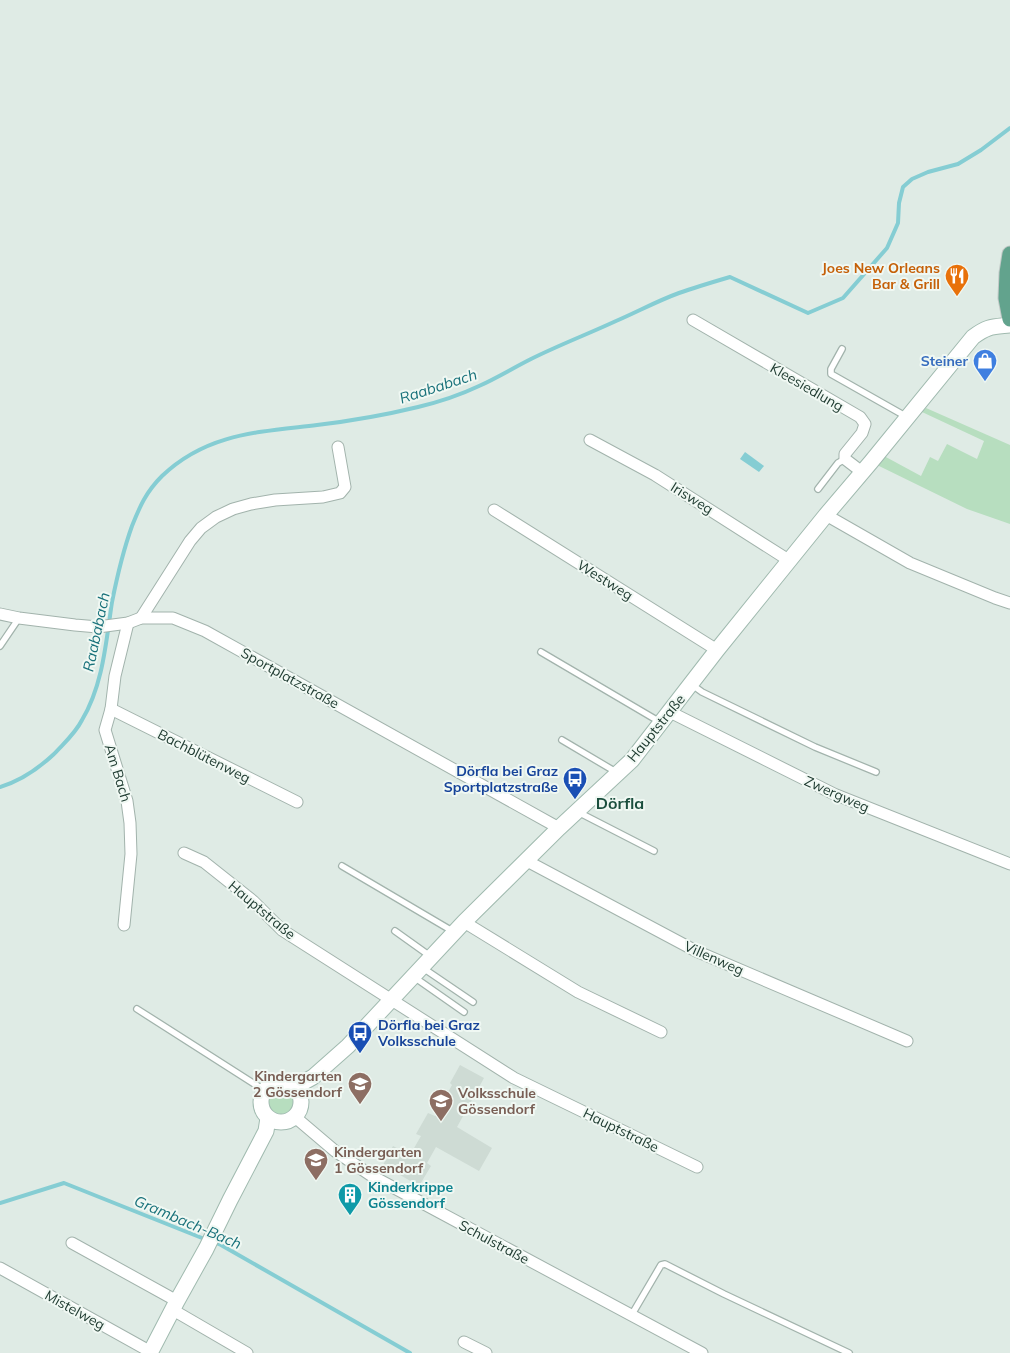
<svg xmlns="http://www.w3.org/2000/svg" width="1010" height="1353" viewBox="0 0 1010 1353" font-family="Mulish,sans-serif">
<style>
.built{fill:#cedbd4}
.green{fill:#b7debf}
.water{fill:#85cdd3}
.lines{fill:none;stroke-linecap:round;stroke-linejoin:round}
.stream{stroke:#85cdd3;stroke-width:4}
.service-casing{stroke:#a2b3ac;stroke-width:8}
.minor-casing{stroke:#a2b3ac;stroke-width:13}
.secondary-casing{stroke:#a0baaf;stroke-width:17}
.primary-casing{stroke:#c1c8c6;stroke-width:17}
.service{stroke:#fff;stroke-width:5.5}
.minor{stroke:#fff;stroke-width:11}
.secondary{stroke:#fff;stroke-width:15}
.primary{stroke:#62a38d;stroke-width:15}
.labels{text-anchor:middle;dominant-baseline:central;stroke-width:4;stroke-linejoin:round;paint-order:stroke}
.food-label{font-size:14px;font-weight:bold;fill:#c56008;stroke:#f0f8f3;text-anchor:end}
.shop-label{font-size:14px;font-weight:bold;fill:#366cbe;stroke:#f0f8f3;text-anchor:end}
.street-label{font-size:14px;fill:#203c32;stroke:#f0f8f3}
.transit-label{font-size:14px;font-weight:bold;fill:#164399;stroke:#f0f8f3;text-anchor:end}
.education-label{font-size:14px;font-weight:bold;fill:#785e54;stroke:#f0f8f3;text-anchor:start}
.culture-label{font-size:14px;font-weight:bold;fill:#0d838f;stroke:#f0f8f3;text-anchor:start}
.water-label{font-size:15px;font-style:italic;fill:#18717a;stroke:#f0f8f3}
.quarter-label{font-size:16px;font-weight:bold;fill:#1b4f3e;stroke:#f0f8f3}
</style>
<rect width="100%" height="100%" fill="#dfebe5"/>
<path class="built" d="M460,1065L484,1078L457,1127L492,1148L479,1171L436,1147L427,1163L431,1166L419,1186L383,1165L393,1146L410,1155L421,1136L416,1134L428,1113L435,1116L452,1085L450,1083Z"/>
<g class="green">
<path d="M926,408L1010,445V524L967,509L877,465L884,456L921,476L930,457L938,461L947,444L977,459L984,441L922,412Z"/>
<circle cx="281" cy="1102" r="12"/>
</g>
<path class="water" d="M745,452L764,466L759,472L740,459Z"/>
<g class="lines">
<g class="stream">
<path d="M0,787C20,781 38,769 54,754C64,743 75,734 82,720C103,685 106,642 112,602C117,577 123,551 132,526C140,506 146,492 162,476C207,433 259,432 317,425C351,421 385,415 418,407C439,402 460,395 479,386C497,378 513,368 531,359C559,345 588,334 616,321C637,312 657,301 679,293C696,287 713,282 730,277L808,313L843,298L887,248L898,223L899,203L903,187L912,179L928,172L958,164L981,150L1010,128"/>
<path d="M0,1203L64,1183L207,1240"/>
<path d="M214,1242L221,1245L410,1353"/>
</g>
<defs>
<g id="service">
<path d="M842,349L831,369V374L907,417"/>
<path d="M818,489L838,463L845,459"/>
<path d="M0,646L19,618"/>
<path d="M541,652L660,722"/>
<path d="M691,684L702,692L815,747L876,772"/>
<path d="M562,740L616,772"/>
<path d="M578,812L654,851"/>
<path d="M342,866L454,932"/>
<path d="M395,931L430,956"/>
<path d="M423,968L473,1002"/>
<path d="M414,977L464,1012"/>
<path d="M137,1009L264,1090"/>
<path d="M631,1316L661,1265L665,1264L724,1294L849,1353"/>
</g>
<g id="minor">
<path d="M693,320L860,417L865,424L862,433L845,454V459L862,472"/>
<path d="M590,440L655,475L790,561"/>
<path d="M494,510L717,650"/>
<path d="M826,515L910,563L995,598L1010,603"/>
<path d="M0,614L19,618L75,625L98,627L128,623L141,618H173L205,631L559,828"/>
<path d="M141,618L190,541L201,528L216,517L233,509L251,504L275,500L323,497L340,493L345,487L338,447"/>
<path d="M111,709L297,802"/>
<path d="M670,712L834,794L1010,864"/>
<path d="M184,853L204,862L253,901L282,930L514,1078L697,1167"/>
<path d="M527,861L696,951L907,1041"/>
<path d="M464,922L578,992L661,1032"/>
<path d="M124,925L131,854L130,823L127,801L105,730L111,709L115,676L128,623"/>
<path d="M295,1117L335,1151L372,1176L702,1353"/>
<path d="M72,1243L177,1301"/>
<path d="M0,1268L151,1352"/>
<path d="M173,1310L247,1353"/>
<path d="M464,1342L486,1353"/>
</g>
<g id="secondary">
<circle cx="281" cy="1102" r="20"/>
<path d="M295,1087L313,1077L348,1046L464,922L559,828L632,760L717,650L826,515L871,462L973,337C988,326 992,327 1010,325"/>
<path d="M150,1353L177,1301L206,1249L230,1200L266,1131L268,1118"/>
</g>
<path id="primary" d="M1010,254L1007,273L1006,298L1010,319"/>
</defs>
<use href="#service" class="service-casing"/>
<use href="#minor" class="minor-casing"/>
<use href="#secondary" class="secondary-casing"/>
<use href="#primary" class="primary-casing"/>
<use href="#service" class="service"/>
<use href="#minor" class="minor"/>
<use href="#secondary" class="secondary"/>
<use href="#primary" class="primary"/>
</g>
<defs>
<symbol id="restaurant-pin" viewBox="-11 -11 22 30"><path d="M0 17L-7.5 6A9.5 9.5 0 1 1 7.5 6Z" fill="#e8710a" stroke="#f0f8f3"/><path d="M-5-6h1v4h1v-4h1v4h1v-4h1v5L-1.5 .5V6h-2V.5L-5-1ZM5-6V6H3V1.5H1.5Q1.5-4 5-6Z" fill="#fff"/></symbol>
<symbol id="shop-pin" viewBox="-11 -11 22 30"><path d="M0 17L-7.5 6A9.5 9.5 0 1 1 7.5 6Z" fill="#3f7fe0" stroke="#f0f8f3"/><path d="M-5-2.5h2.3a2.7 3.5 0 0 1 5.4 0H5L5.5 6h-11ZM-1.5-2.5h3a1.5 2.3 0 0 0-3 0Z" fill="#fff"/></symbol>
<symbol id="bus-pin" viewBox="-11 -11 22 30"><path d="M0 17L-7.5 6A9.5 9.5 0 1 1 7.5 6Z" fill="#1a4fb4" stroke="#f0f8f3"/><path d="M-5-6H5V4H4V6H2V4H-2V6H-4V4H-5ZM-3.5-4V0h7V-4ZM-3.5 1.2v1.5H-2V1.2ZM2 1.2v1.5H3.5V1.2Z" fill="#fff"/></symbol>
<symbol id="school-pin" viewBox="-11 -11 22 30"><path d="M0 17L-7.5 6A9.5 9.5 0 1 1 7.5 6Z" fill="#8d6e63" stroke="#f0f8f3"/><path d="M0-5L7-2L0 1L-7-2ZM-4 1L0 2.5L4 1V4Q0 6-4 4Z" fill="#fff"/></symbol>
<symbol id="building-pin" viewBox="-11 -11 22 30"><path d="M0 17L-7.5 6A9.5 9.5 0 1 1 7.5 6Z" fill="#0f9aa8" stroke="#f0f8f3"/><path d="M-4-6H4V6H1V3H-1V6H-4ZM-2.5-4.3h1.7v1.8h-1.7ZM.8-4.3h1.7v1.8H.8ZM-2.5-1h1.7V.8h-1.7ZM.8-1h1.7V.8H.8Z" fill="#fff"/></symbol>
</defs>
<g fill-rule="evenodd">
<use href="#restaurant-pin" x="943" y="262" width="28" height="38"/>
<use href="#shop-pin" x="971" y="347" width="28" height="38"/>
<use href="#bus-pin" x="561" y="765" width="28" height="38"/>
<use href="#bus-pin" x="346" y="1019" width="28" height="38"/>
<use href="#school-pin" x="346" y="1070" width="28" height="38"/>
<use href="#school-pin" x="427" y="1087" width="28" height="38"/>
<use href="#school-pin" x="302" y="1146" width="28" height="38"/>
<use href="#building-pin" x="336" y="1181" width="28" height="38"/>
</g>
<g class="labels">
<g class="food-label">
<text x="940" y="268">Joes New Orleans<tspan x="940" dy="16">Bar &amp; Grill</tspan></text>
</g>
<g class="shop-label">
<text x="968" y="361">Steiner</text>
</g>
<g class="street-label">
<text transform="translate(807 387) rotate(30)">Kleesiedlung</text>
<text transform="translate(692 498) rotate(32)">Irisweg</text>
<text transform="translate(605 580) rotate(32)">Westweg</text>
<text transform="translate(290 678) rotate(29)">Sportplatzstraße</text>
<text transform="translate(656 728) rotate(-51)">Hauptstraße</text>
<text transform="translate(204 756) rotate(27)">Bachblütenweg</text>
<text transform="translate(118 773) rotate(73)">Am Bach</text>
<text transform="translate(837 794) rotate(24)">Zwergweg</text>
<text transform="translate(262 910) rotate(40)">Hauptstraße</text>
<text transform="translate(714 958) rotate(24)">Villenweg</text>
<text transform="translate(621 1130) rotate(26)">Hauptstraße</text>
<text transform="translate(494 1242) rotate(28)">Schulstraße</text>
<text transform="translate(75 1310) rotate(29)">Mistelweg</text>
</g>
<g class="transit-label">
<text x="558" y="771">Dörfla bei Graz<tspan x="558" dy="16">Sportplatzstraße</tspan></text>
<text x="378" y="1025" text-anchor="start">Dörfla bei Graz<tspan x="378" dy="16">Volksschule</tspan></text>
</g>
<g class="education-label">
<text x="342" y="1076" text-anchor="end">Kindergarten<tspan x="342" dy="16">2 Gössendorf</tspan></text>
<text x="458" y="1093">Volksschule<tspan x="458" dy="16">Gössendorf</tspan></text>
<text x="334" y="1152">Kindergarten<tspan x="334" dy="16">1 Gössendorf</tspan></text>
</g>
<g class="culture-label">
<text x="368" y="1187">Kinderkrippe<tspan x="368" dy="16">Gössendorf</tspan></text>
</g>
<g class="water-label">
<text transform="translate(438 386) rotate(-18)">Raababach</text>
<text transform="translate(96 632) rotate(-78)">Raababach</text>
<text transform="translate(188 1222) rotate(23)">Grambach-Bach</text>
</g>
<g class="quarter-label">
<text x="620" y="803">Dörfla</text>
</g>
</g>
</svg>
